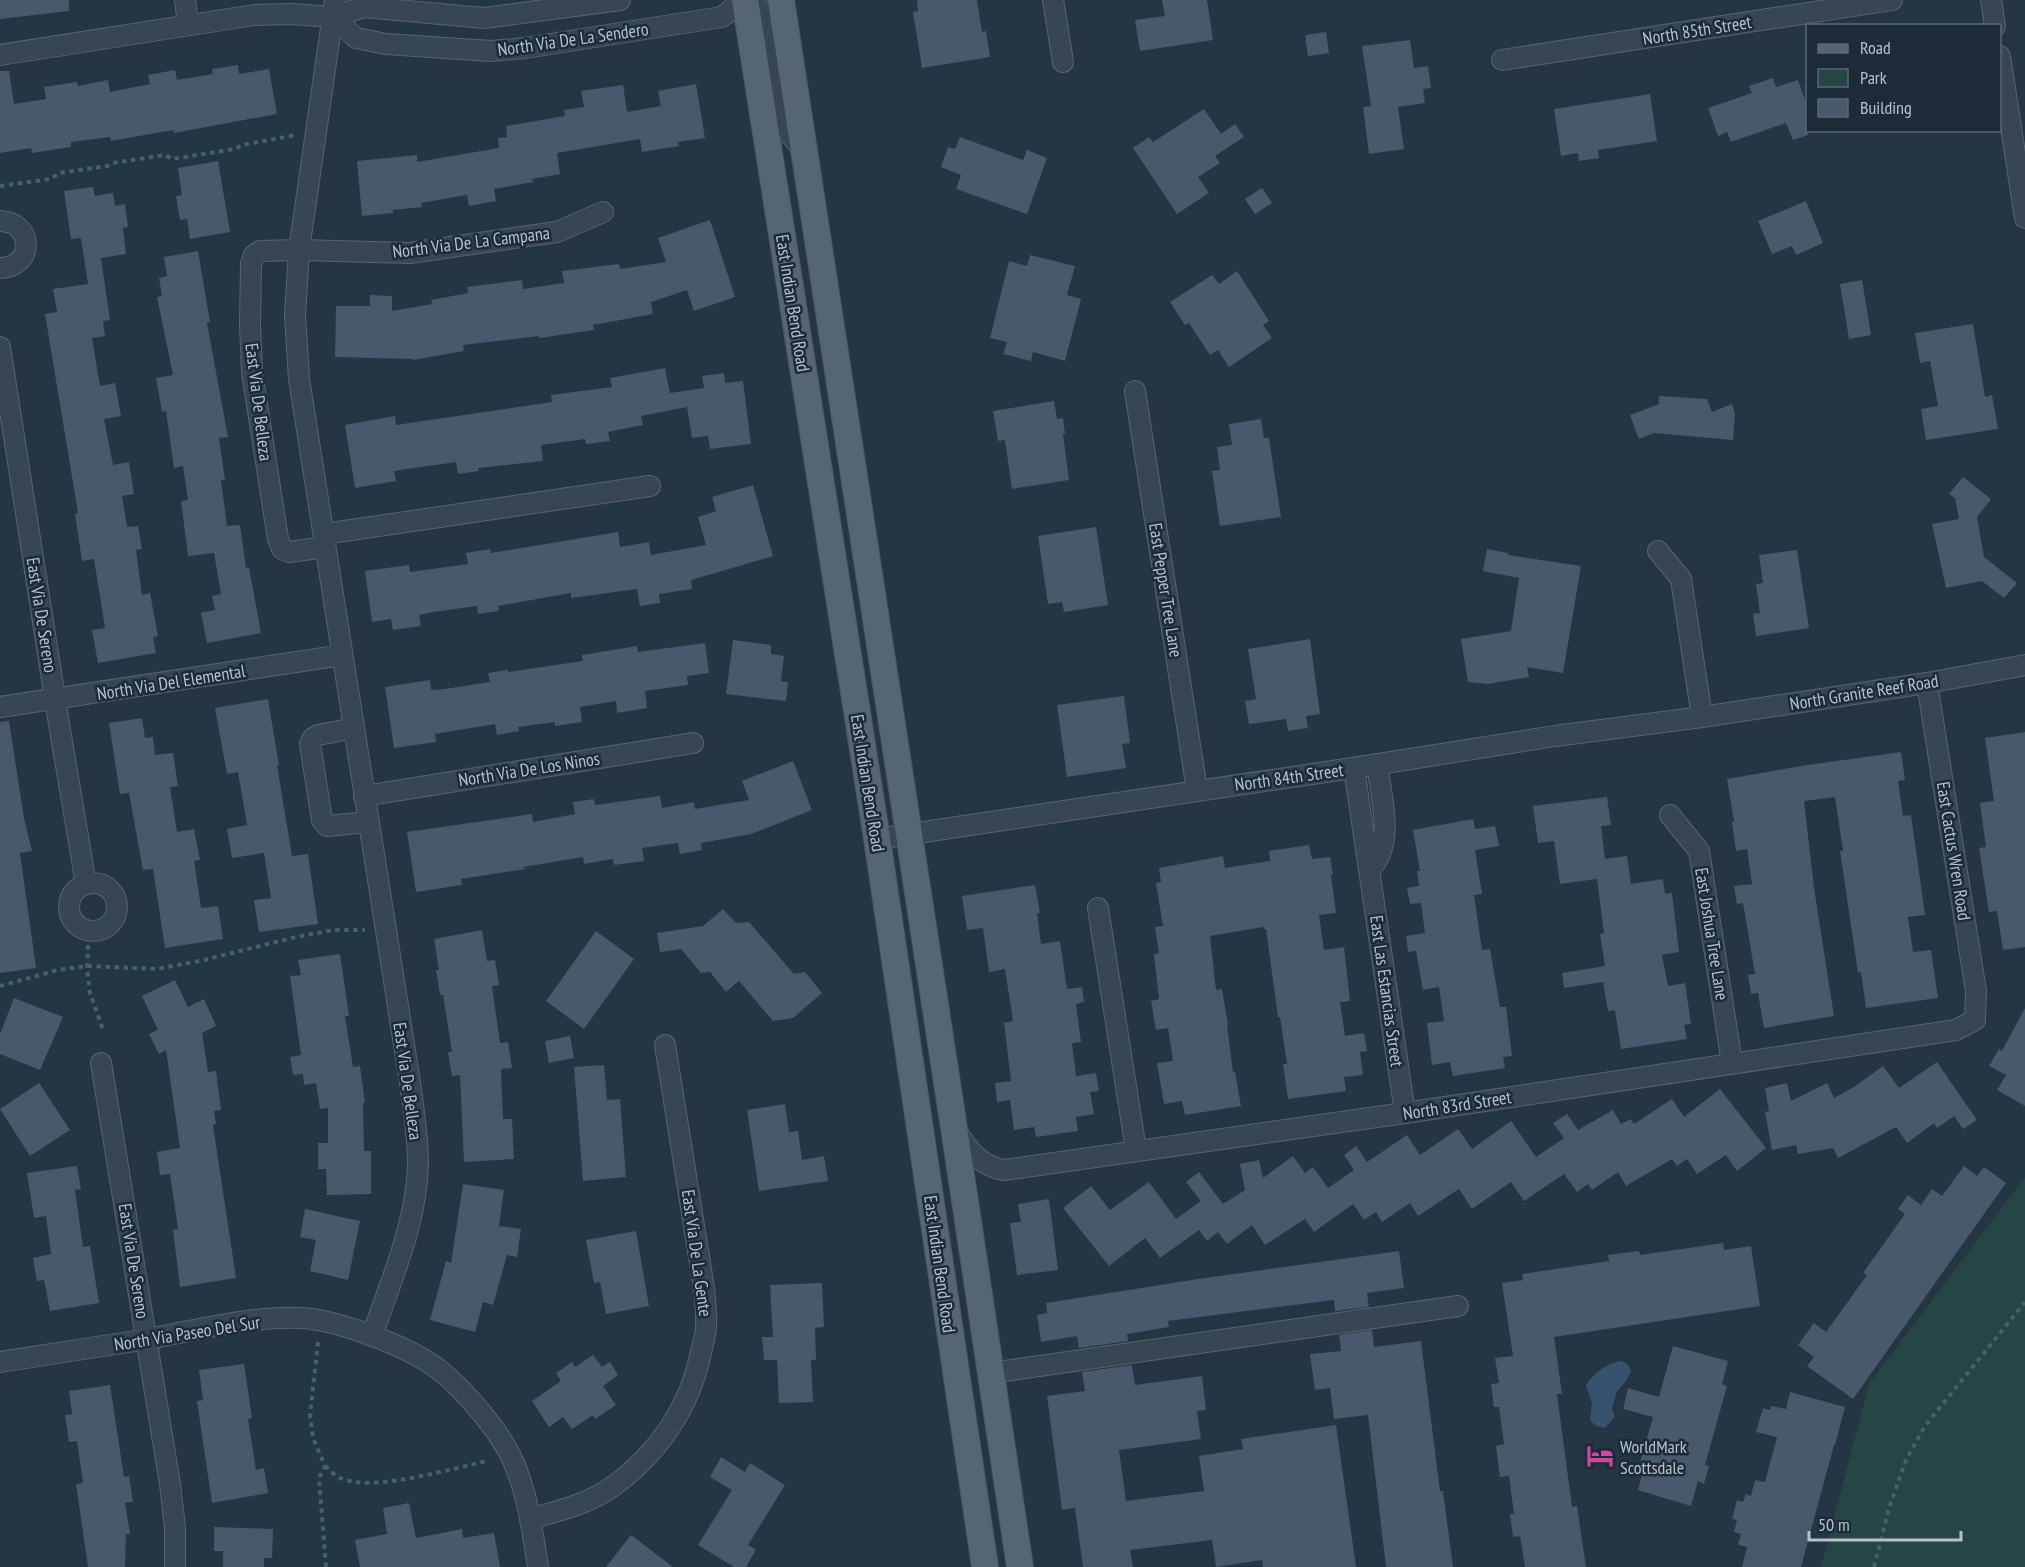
<svg xmlns="http://www.w3.org/2000/svg" width="2025" height="1567" viewBox="0 0 2025 1567" font-family="'PT Sans Narrow',sans-serif">
<style>
.green{fill:#264545}
.water{fill:#36526d}
.building{fill:#47596b}
.lines{fill:none;stroke-linecap:round;stroke-linejoin:round}
.minor-casing{stroke:#576471;stroke-width:22}
.major-casing{stroke:#455260;stroke-width:28}
.path{stroke:#466363;stroke-width:4;stroke-dasharray:4.5 4.5;stroke-linecap:butt}
.minor{stroke:#384654;stroke-width:20}
.major{stroke:#566574;stroke-width:26}
.labels{text-anchor:middle;dominant-baseline:central;stroke-width:5;stroke-linejoin:round;paint-order:stroke}
.street-label{font-size:18px;fill:#b6c1cd;stroke:#1d2b39}
.poi-label{font-size:18px;fill:#b6c1cd;stroke:#1d2b39;text-anchor:start}
</style>
<rect width="100%" height="100%" fill="#243544"/>
<path class="green" d="M2025,1177V1567H1821L1869,1384Z"/>
<path class="water" d="M1621,1361L1628,1364L1631,1371L1626,1381L1617,1391L1612,1409L1615,1416L1605,1428L1596,1426L1590,1420L1592,1404L1586,1385C1594,1373 1607,1363 1621,1361Z"/>
<g class="building">
<path d="M0,0H69V11L0,19Z"/>
<path d="M917,0H977L982,32L986,31L990,57L922,68L913,12L918,11Z"/>
<path d="M1162,0H1207L1213,40L1140,51L1135,20L1165,16Z"/>
<path d="M1326,32L1329,53L1308,56L1305,35Z"/>
<path d="M1410,40L1414,68L1428,66L1431,88L1423,89L1425,103L1398,107L1404,149L1369,154L1363,107L1371,106L1362,46Z"/>
<path d="M238,65L239,74L269,69L277,114L174,133L173,130L111,141L110,137L71,142V147L32,153L31,148L0,153V71H9L14,104L46,99L44,87L77,82L78,86L108,80L110,92L150,84L148,75L175,70L177,80L213,74L212,69Z"/>
<path d="M1773,78L1776,87L1798,80L1808,108V135L1793,140L1786,123L1731,142L1727,132L1718,136L1708,108L1752,93L1749,86Z"/>
<path d="M696,84L705,138L678,142L679,146L642,152L640,139L557,153L560,174L532,179L533,182L494,189L496,201L469,206L467,195L421,203L422,207L393,210V213L362,216L357,161L417,155V162L499,148L498,138L507,137L506,126L565,116L564,110L584,107L581,91L623,85L627,112L661,106L658,91Z"/>
<path d="M1650,94L1657,141L1598,150L1599,158L1579,161L1578,153L1561,156L1554,109Z"/>
<path d="M1204,109L1221,134L1235,124L1244,137L1215,156L1220,163L1198,177L1209,193L1177,214L1133,148L1149,137L1153,142Z"/>
<path d="M960,137L1023,160L1027,150L1047,158L1027,214L956,189L961,175L941,167L948,147L955,149Z"/>
<path d="M218,161L230,232L190,239L187,219L180,220L176,196L182,195L178,168Z"/>
<path d="M93,187L95,196L113,193L115,206L125,204L128,227L123,228L126,254L101,258L110,320L103,321L105,336L92,338L100,386L115,383L121,416L104,419L113,465L129,462L134,494L122,496L127,527L138,526L142,549L136,550L142,595L150,593L158,636L153,637L156,653L98,663L92,630L105,628L94,559L82,561L75,514L78,513L45,314L57,312L53,289L88,284L81,238L71,239L64,191Z"/>
<path d="M1262,188L1272,203L1255,214L1245,199Z"/>
<path d="M1806,201L1823,243L1796,255L1792,246L1772,254L1758,221Z"/>
<path d="M710,220L735,297L694,311L687,290L651,302L653,314L593,325L594,330L539,338V336L463,345L464,351L413,360L412,359L335,357L336,306H370V295L392,296V311L432,304L431,300L468,293L467,287L522,280L523,289L564,283L562,271L619,264L620,269L666,262L658,238Z"/>
<path d="M198,251L210,322L207,323L228,437L219,438L225,480H221L227,526L240,525L246,568L249,567L261,633L207,643L201,613L215,610L212,596L221,594L214,553L188,556L181,501L188,500L183,466L174,468L166,411L162,412L156,378L173,375L157,297L162,296L159,278L167,276L164,257Z"/>
<path d="M1030,255L1075,266L1067,295L1081,299L1065,361L1033,352L1031,361L1003,354L1007,342L990,338L1009,261L1027,266Z"/>
<path d="M1237,271L1269,321L1263,325L1272,338L1229,367L1218,350L1210,355L1189,323L1185,325L1170,302L1212,275L1219,284Z"/>
<path d="M1862,280L1871,335L1849,339L1840,284Z"/>
<path d="M1973,324L1985,397L1992,395L1998,429L1926,440L1921,409L1938,406L1930,361L1920,363L1915,333Z"/>
<path d="M665,368L670,393L704,388L702,376L724,373L725,383L743,381L751,444L710,449L708,436L692,438L687,407L641,416L643,425L608,432L610,441L586,444L585,439L541,445L543,461L478,468L479,471L458,474L456,462L394,471L396,481L355,488L345,425L395,416L396,425L552,402L551,395L612,387L610,378Z"/>
<path d="M1659,396L1707,399L1712,412L1732,404L1735,414L1733,440L1654,433L1639,439L1630,415L1659,404Z"/>
<path d="M1054,401L1057,419L1063,418L1065,434H1063L1069,480L1012,489L1005,440L998,441L993,411Z"/>
<path d="M1261,419L1264,438H1269L1281,517L1220,526L1212,471L1220,470L1217,447L1232,445L1229,424Z"/>
<path d="M1963,477L1991,499L1977,517L1984,557L2017,583L2004,598L1982,581L1946,588L1932,524L1959,519L1955,498L1949,494Z"/>
<path d="M753,485L773,556L691,580L692,589L659,594L660,603L640,606L637,589L571,598V593L498,606L499,611L478,614L477,606L433,612L419,615L421,626L393,630L391,619L372,622L365,571L409,565L410,572L468,564L466,553L490,549L491,553L618,532L620,547L649,542L651,555L706,545L698,517L716,511L712,497Z"/>
<path d="M1096,527L1108,605L1064,612L1062,602L1048,604L1038,536Z"/>
<path d="M1487,549L1508,553V555L1581,566L1563,673L1527,667L1529,677L1488,684L1468,682L1461,639L1511,631L1519,578L1483,571Z"/>
<path d="M1797,550L1809,628L1756,636L1753,614L1760,613L1756,584L1763,583L1759,555Z"/>
<path d="M1310,639L1320,714L1306,716L1308,728L1288,731L1286,719L1249,724L1245,701L1256,699L1248,649Z"/>
<path d="M733,640L771,645V654L784,656L781,681L788,682L786,701L726,694Z"/>
<path d="M705,643L709,673L687,676L688,685L645,691L647,708L617,713L616,701L580,707L582,722L555,726V722L518,727L519,731L497,735L495,724L435,734L436,742L394,748L385,687L430,680L431,690L445,689L490,682L488,673L508,670V672L583,661L582,655L637,646L638,652Z"/>
<path d="M1124,696L1130,743L1122,744L1126,768L1067,777L1057,705Z"/>
<path d="M268,699L279,765H277L292,856L308,854L318,924L259,932L254,900L271,898L264,853L232,858L227,829L247,825L238,772L227,774L215,708Z"/>
<path d="M142,718L145,738L153,737L155,755L173,753L178,786L170,787L177,832L194,829L200,860L194,861L201,908L218,906L223,939L165,948L153,869L143,870L129,793L120,794L109,723Z"/>
<path d="M9,721L24,818L32,851L20,853L36,968L0,973V722Z"/>
<path d="M2025,732V947L2003,950L1997,911L1989,912L1979,848L1986,847L1980,803L1994,801L1985,738Z"/>
<path d="M1901,752L1905,780L1898,781L1903,816L1911,815L1925,915L1908,917L1913,952L1931,950L1938,998L1866,1008L1861,972L1858,973L1840,851H1843L1835,797L1804,801L1814,888L1834,1016L1764,1028L1758,993L1751,994L1748,975L1755,974L1743,903L1737,904L1734,886L1752,884L1747,849L1736,851L1732,822L1734,821L1727,779L1801,766Z"/>
<path d="M793,761L812,810L751,834L701,843L702,850L680,854L678,843L642,848L644,861L614,865L613,859L584,864L583,857L524,867L525,869L461,879L462,885L416,892L407,832L532,814L533,822L575,814L573,802L594,799L595,805L660,796L662,808L694,802L695,809L749,800L742,781Z"/>
<path d="M1607,797L1611,825L1601,826L1605,859L1627,856L1631,884L1663,879L1665,894L1672,893L1679,952L1662,955L1668,986L1685,983L1691,1024L1684,1025L1687,1039L1621,1049L1615,1010L1608,1011L1603,982L1564,988L1562,973L1605,966L1600,934L1604,933L1597,879L1560,884L1554,841L1538,843L1533,806Z"/>
<path d="M1473,819L1475,829L1495,826L1499,846L1475,850L1482,894L1474,895L1482,950L1490,949L1500,1007H1506L1512,1056L1503,1057L1505,1068L1453,1076L1450,1062L1432,1065L1427,1023L1444,1021L1439,987L1423,990L1416,951L1408,952L1406,936L1425,933L1421,903L1410,904L1407,888L1419,886L1417,871H1420L1413,830Z"/>
<path d="M1309,845L1312,859L1330,857L1333,875H1331L1336,913L1319,915L1324,950L1344,947L1350,1001L1340,1002L1345,1036L1364,1033L1367,1051L1360,1052L1363,1075L1344,1077L1346,1091L1288,1099L1283,1064H1287L1280,1017H1278L1266,929H1264L1263,927L1210,936L1216,990L1222,989L1228,1024L1227,1025L1233,1072H1235L1241,1106L1185,1115L1182,1101L1164,1104L1157,1063L1173,1061L1168,1028L1156,1030L1151,1001L1159,999L1154,954L1159,953L1155,927L1163,926L1156,883L1161,882L1159,868L1223,856L1225,868L1270,861L1269,851Z"/>
<path d="M1035,885L1040,913H1037L1041,944L1060,941L1067,989L1082,987L1084,1002L1076,1004L1081,1042L1072,1043L1076,1076L1096,1073L1099,1091L1090,1092L1094,1114L1076,1117L1078,1131L1036,1137L1034,1127L1014,1130L1010,1100L997,1102L995,1083L1011,1081L1004,1023L1013,1021L1005,969L989,972L983,928L967,930L962,896Z"/>
<path d="M723,909L736,923L749,922L794,974L805,972L822,993L793,1018L773,1021L739,981L726,992L710,972L701,973L681,949L660,952L657,933L703,926Z"/>
<path d="M482,930L487,961L495,960L499,985L492,986L500,1043L508,1042L512,1068L501,1069L503,1119H512L514,1159L464,1162L460,1075L452,1076L448,1052H452L443,995H440L436,970H439L434,939Z"/>
<path d="M596,931L634,959L584,1029L546,1001Z"/>
<path d="M340,954L349,1016H345L353,1067L360,1066L365,1103H363L364,1151H371V1194L327,1195L326,1169H318V1143H328V1108L320,1109L316,1083L304,1085L303,1074L293,1075L290,1057L301,1055L290,976L301,975L298,960Z"/>
<path d="M175,980L188,1007L204,999L216,1026L202,1033L208,1072L216,1071L221,1110L214,1111L216,1124L213,1125L236,1278L180,1287L173,1230L178,1229L170,1174L160,1175L157,1152L180,1148L166,1050L159,1054L149,1034L158,1030L142,996Z"/>
<path d="M14,998L63,1017L40,1070L0,1054V1034Z"/>
<path d="M2025,1008V1106L1997,1090L2006,1075L1989,1066L1999,1049L2002,1051Z"/>
<path d="M570,1036L574,1058L549,1063L545,1041Z"/>
<path d="M1937,1062L1977,1120L1963,1129L1954,1116L1937,1128L1934,1123L1907,1143L1896,1127L1838,1158L1833,1148L1798,1154L1796,1145L1772,1150L1765,1112L1769,1111L1765,1088L1787,1083L1791,1101L1827,1083L1834,1098L1854,1087L1883,1066L1899,1088Z"/>
<path d="M604,1065L607,1100L620,1099L626,1177L583,1181L574,1067Z"/>
<path d="M39,1083L70,1130L30,1156L0,1109Z"/>
<path d="M1720,1089L1766,1148L1737,1171L1726,1155L1697,1174L1687,1159L1677,1166L1672,1159L1626,1186L1618,1172L1592,1190L1588,1184L1577,1192L1564,1174L1524,1201L1511,1182L1472,1209L1459,1189L1418,1216L1410,1203L1382,1222L1376,1212L1364,1220L1353,1204L1314,1232L1305,1219L1265,1245L1252,1225L1227,1244L1218,1232L1207,1241L1199,1230L1160,1258L1145,1238L1109,1266L1063,1208L1091,1186L1110,1210L1149,1182L1176,1219L1201,1201L1186,1182L1199,1172L1223,1204L1245,1190L1240,1164L1259,1160L1263,1178L1293,1156L1305,1173L1313,1167L1328,1188L1354,1170L1344,1155L1356,1146L1367,1162L1407,1135L1420,1155L1458,1129L1472,1149L1511,1121L1536,1157L1564,1138L1553,1123L1567,1114L1578,1130L1613,1110L1621,1124L1631,1119L1634,1124L1672,1099L1684,1117Z"/>
<path d="M785,1104L789,1132L798,1131L802,1160L824,1156L828,1181L759,1191L747,1110Z"/>
<path d="M77,1166L81,1189L75,1190L83,1247L90,1246L99,1303L50,1311L44,1280L37,1281L33,1258L51,1254L46,1216L34,1218L27,1173Z"/>
<path d="M1964,1166L1977,1176L1984,1167L2006,1183L1853,1399L1807,1366L1814,1357L1798,1345L1814,1323L1826,1332L1867,1275L1863,1273L1905,1214L1898,1209L1908,1195L1921,1205L1932,1189L1942,1196Z"/>
<path d="M463,1184L504,1190L499,1226L521,1229L517,1257L507,1255L493,1305L483,1302L475,1332L430,1320L446,1261L451,1263Z"/>
<path d="M1049,1199L1058,1270L1017,1275L1010,1223L1021,1222L1018,1204Z"/>
<path d="M305,1209L360,1221L348,1280L310,1271L316,1240L300,1237Z"/>
<path d="M636,1231L649,1306L606,1314L600,1282L594,1283L586,1240Z"/>
<path d="M1723,1243L1724,1250L1751,1246L1760,1306L1554,1337L1562,1394H1557L1572,1507L1577,1506L1586,1567H1525L1520,1536L1513,1537L1510,1514H1514L1509,1476L1500,1477L1496,1446L1504,1444L1499,1407H1494L1491,1384L1499,1383L1495,1358L1513,1356L1502,1283L1523,1280L1522,1274L1609,1261L1608,1255L1639,1251L1640,1255Z"/>
<path d="M1399,1251L1404,1288L1367,1293L1369,1307L1335,1311L1334,1300L1168,1321L1169,1327L1127,1334L1128,1341L1079,1348L1077,1336L1041,1342L1037,1315L1047,1313L1046,1303L1198,1279Z"/>
<path d="M822,1283L824,1327L815,1328L816,1360H811L813,1402L779,1403L777,1360H764L762,1337H773L770,1285Z"/>
<path d="M1372,1330L1374,1347L1421,1341L1440,1491H1443L1453,1567H1386L1368,1415L1334,1419L1330,1388L1315,1390L1310,1354L1341,1351L1339,1335Z"/>
<path d="M1673,1346L1728,1361L1722,1384L1727,1386L1705,1465L1709,1466L1704,1484L1698,1481L1691,1506L1638,1490L1644,1467L1639,1466L1653,1417L1623,1409L1628,1388L1659,1397Z"/>
<path d="M593,1355L602,1367L610,1362L618,1375L603,1386L616,1405L595,1419L593,1415L572,1429L563,1417L549,1427L532,1401L561,1381L556,1373L572,1362L575,1367Z"/>
<path d="M244,1364L252,1418L248,1419L256,1470L264,1468L268,1493L212,1503L197,1401L203,1400L199,1370Z"/>
<path d="M1132,1365L1135,1385L1202,1376L1206,1410L1197,1411L1201,1439L1119,1450L1126,1501L1204,1491L1199,1456L1243,1449L1241,1439L1336,1425L1356,1567H1263L1262,1560L1216,1567L1212,1540L1130,1550L1133,1567H1083L1075,1508L1062,1510L1047,1396L1085,1391L1082,1372Z"/>
<path d="M110,1385L124,1477L129,1476L133,1502L125,1503L130,1534H126L125,1567H88L76,1484L83,1483L77,1441L69,1442L65,1415L72,1414L69,1391Z"/>
<path d="M1790,1392L1845,1407L1835,1445H1834L1801,1567H1742L1747,1547L1738,1545L1741,1534L1734,1532L1737,1520L1732,1519L1737,1500L1743,1502L1746,1494L1751,1496L1755,1480L1765,1482L1777,1437L1756,1432L1763,1408L1770,1410L1771,1406L1786,1409Z"/>
<path d="M721,1457L745,1472L750,1463L785,1485L748,1545L756,1550L746,1567H734L698,1545L732,1490L710,1477Z"/>
<path d="M409,1503L416,1538L462,1529L463,1538L494,1533L500,1567H360L355,1540L387,1534L383,1508Z"/>
<path d="M214,1527L273,1529L272,1558H264V1567H223V1551H214Z"/>
<path d="M631,1535L673,1567H606Z"/>
</g>
<g class="lines">
<defs>
<g id="minor">
<path d="M185,0L188,24"/>
<path d="M335,0L299,250L295,315L299,379L409,1076C413,1105 418,1134 418,1163C417,1223 391,1280 372,1336"/>
<path d="M746,0L761,11L767,24L772,43L786,129L804,152"/>
<path d="M1053,0L1063,62"/>
<path d="M1991,0L1995,26"/>
<path d="M333,17L356,38L386,44L491,51L525,48L722,17L743,0"/>
<path d="M0,55L254,15L291,14L333,17L364,7L484,18L620,0"/>
<path d="M2000,56L2025,218"/>
<path d="M1502,60L1892,0"/>
<path d="M0,221C35,222 34,268 0,268"/>
<path d="M0,347L59,724L86,884"/>
<path d="M1135,391L1197,790"/>
<path d="M324,534L650,486"/>
<path d="M325,547L289,552L282,549L278,539L252,372L250,324L251,264L254,255L260,251L299,250L409,253L557,232L603,212"/>
<path d="M1658,551L1681,579L1702,717"/>
<path d="M0,707L342,655"/>
<path d="M354,728L318,735L313,738L310,744L322,820L327,826L368,822"/>
<path d="M1354,768L1405,1113"/>
<path d="M364,796L693,743"/>
<path d="M1670,815L1699,851L1732,1063"/>
<path d="M877,839L1379,764L1555,736L1702,717L1927,683L2025,665"/>
<path d="M1369,870C1396,844 1381,797 1377,764"/>
<circle cx="93" cy="907" r="24"/>
<path d="M1098,908L1136,1150"/>
<path d="M101,1063L170,1484L175,1528V1567"/>
<path d="M956,1131C969,1150 980,1166 1004,1170L1405,1113L1956,1030L1975,1020L1976,991L1927,683"/>
<path d="M0,1362C49,1354 99,1347 148,1339C196,1330 252,1316 301,1318C339,1320 414,1348 443,1373C467,1393 501,1433 513,1461C527,1491 533,1534 538,1567"/>
<path d="M991,1373L1458,1306"/>
<path d="M530,1519C558,1511 588,1504 612,1487C658,1454 690,1407 701,1352C703,1343 706,1334 706,1325C707,1313 705,1300 704,1288L665,1045"/>
</g>
<g id="major">
<path d="M745,0L877,839L985,1567"/>
<path d="M781,0L954,1128L1020,1567"/>
</g>
</defs>
<use href="#minor" class="minor-casing"/>
<use href="#major" class="major-casing"/>
<g class="path">
<path d="M0,186L51,179L59,173L108,166L113,163L165,155L172,159L235,149L242,145L296,135"/>
<path d="M88,945L87,969L90,993L103,1030"/>
<path d="M0,986L58,970L87,966L157,969L204,960L296,937L333,930H365"/>
<path d="M318,1342L310,1416L313,1438L325,1466L319,1478L326,1567"/>
<path d="M325,1466C330,1470 335,1476 340,1478C373,1493 452,1468 488,1461"/>
<path d="M1874,1567L1889,1508L1906,1460L1925,1426L2025,1302"/>
</g>
<use href="#minor" class="minor"/>
<use href="#major" class="major"/>
</g>
<defs>
<symbol id="hotel-bare" viewBox="-9 -9 18 18"><path d="M-6-4.5h1.5V1H6V5H4.5V3h-9V5H-6ZM-4 0a1.8 1.8 0 1 1 3.6 0ZM.5 0V-2.5h3Q6-2.5 6 0Z" fill="#d1479c" stroke="#1d2b39" stroke-width="2.5" paint-order="stroke"/></symbol>
</defs>
<g fill-rule="evenodd">
<use href="#hotel-bare" x="1581" y="1437" width="38" height="38"/>
</g>
<g class="labels">
<g class="street-label">
<text transform="translate(1697 30) rotate(-9)">North 85th Street</text>
<text transform="translate(573 39) rotate(-8)">North Via De La Sendero</text>
<text transform="translate(471 242) rotate(-7)">North Via De La Campana</text>
<text transform="translate(793 303) rotate(81)">East Indian Bend Road</text>
<text transform="translate(259 402) rotate(83)">East Via De Belleza</text>
<text transform="translate(1166 590) rotate(81)">East Pepper Tree Lane</text>
<text transform="translate(42 615) rotate(81)">East Via De Sereno</text>
<text transform="translate(171 682) rotate(-9)">North Via Del Elemental</text>
<text transform="translate(1864 692) rotate(-9)">North Granite Reef Road</text>
<text transform="translate(529 769) rotate(-9)">North Via De Los Ninos</text>
<text transform="translate(1289 777) rotate(-8)">North 84th Street</text>
<text transform="translate(868 783) rotate(81)">East Indian Bend Road</text>
<text transform="translate(1954 851) rotate(81)">East Cactus Wren Road</text>
<text transform="translate(1712 934) rotate(81)">East Joshua Tree Lane</text>
<text transform="translate(1387 991) rotate(82)">East Las Estancias Street</text>
<text transform="translate(408 1081) rotate(82)">East Via De Belleza</text>
<text transform="translate(1457 1105) rotate(-9)">North 83rd Street</text>
<text transform="translate(697 1253) rotate(82)">East Via De La Gente</text>
<text transform="translate(134 1261) rotate(81)">East Via De Sereno</text>
<text transform="translate(940 1264) rotate(82)">East Indian Bend Road</text>
<text transform="translate(187 1333) rotate(-9)">North Via Paseo Del Sur</text>
</g>
<g class="poi-label">
<text x="1620" y="1446">WorldMark<tspan x="1620" dy="21">Scottsdale</tspan></text>
</g>
</g>
<rect x="1806" y="24" width="195" height="108" fill="#1d2b39" stroke="#5a6774" stroke-width="1.5"/>
<rect x="1818" y="44" width="30" height="9" fill="#566574" stroke="#5a6774" stroke-width="1.5"/>
<text x="1860" y="54" font-size="18" fill="#b6c1cd">Road</text>
<rect x="1818" y="69" width="30" height="18" fill="#264545" stroke="#5a6774" stroke-width="1.5"/>
<text x="1860" y="84" font-size="18" fill="#b6c1cd">Park</text>
<rect x="1818" y="99" width="30" height="18" fill="#47596b" stroke="#5a6774" stroke-width="1.5"/>
<text x="1860" y="114" font-size="18" fill="#b6c1cd">Building</text>
<path d="M1809 1531v9h152v-9" fill="none" stroke="#b6c1cd" stroke-width="3"/>
<text x="1818" y="1531" font-size="18" fill="#b6c1cd" stroke="#1d2b39" stroke-width="4.5" paint-order="stroke">50 m</text>
</svg>
